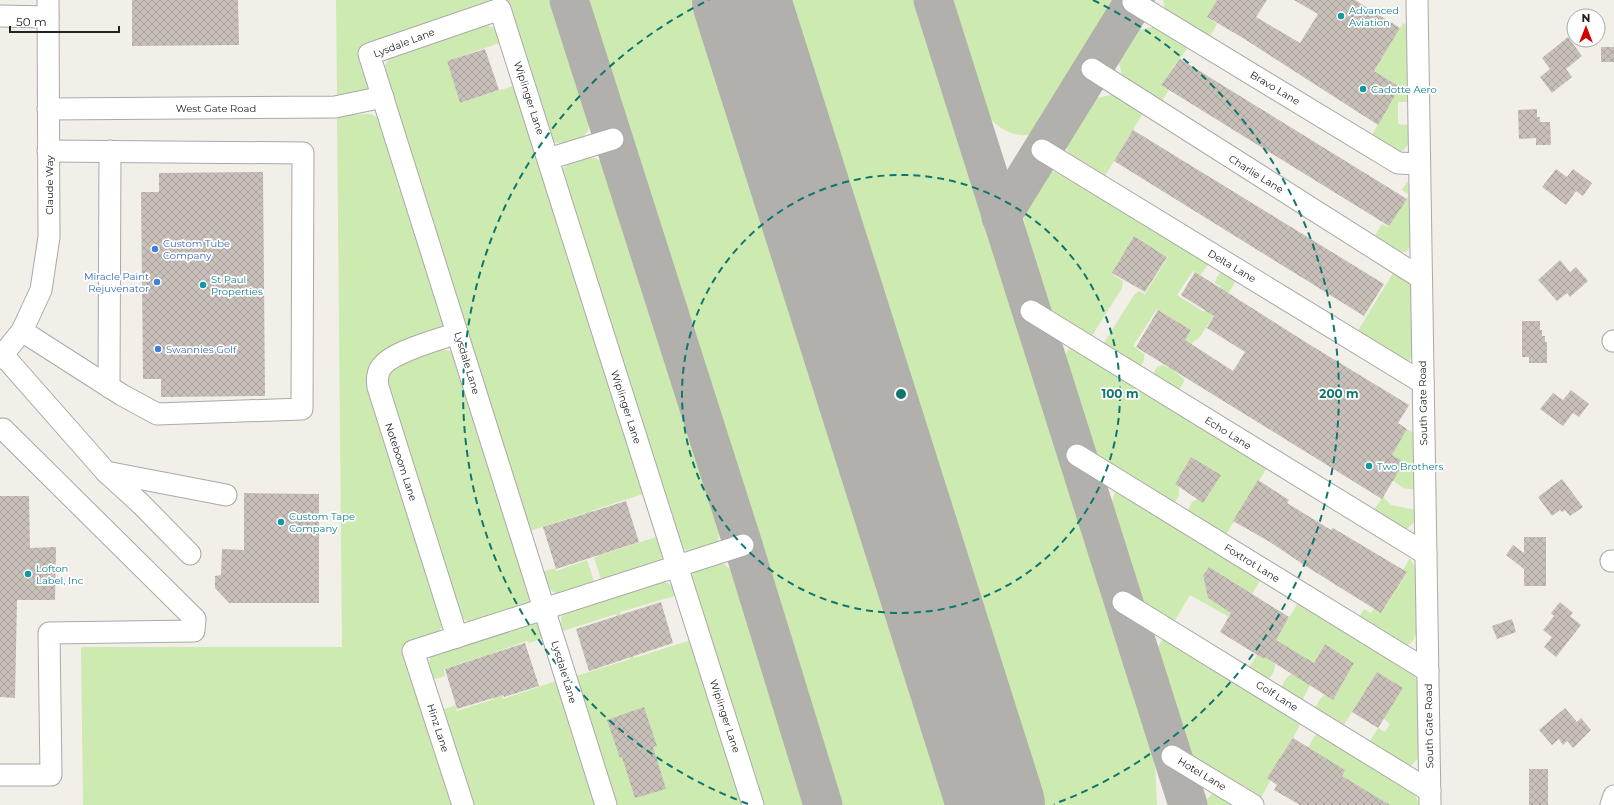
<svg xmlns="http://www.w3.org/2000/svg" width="1614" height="805" viewBox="0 0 1614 805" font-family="Montserrat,sans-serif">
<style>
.grass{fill:#cdebb0}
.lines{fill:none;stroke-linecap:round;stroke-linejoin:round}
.taxiway{stroke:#b1b0ac;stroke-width:39}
.runway{stroke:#b1b0ac;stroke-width:98}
.building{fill:url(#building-cross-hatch)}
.minor-casing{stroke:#a9a9a9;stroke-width:23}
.minor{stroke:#fff;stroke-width:21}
.ring{fill:none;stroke:#0f766e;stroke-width:2;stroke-dasharray:7 5}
.culture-dot{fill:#0f9aa8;stroke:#fff;stroke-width:1.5}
.shop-dot{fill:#3f7fe0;stroke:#fff;stroke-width:1.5}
.labels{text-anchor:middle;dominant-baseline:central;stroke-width:3.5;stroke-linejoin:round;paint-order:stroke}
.culture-label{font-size:10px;fill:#0d838f;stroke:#fff;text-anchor:start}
.street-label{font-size:10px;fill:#222;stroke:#fff}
.shop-label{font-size:10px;fill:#366cbe;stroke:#fff;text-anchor:start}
.centre{fill:#0f766e;stroke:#fff;stroke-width:2}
.ring-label{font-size:12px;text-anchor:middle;font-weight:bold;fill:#0f766e;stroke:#fff;stroke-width:3.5;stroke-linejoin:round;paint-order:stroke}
</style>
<defs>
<pattern id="building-cross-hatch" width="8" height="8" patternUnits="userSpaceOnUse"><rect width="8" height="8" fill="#c7bfb8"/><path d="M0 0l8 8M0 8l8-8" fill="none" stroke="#aba49e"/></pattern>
</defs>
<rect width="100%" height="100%" fill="#f2efe9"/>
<g class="grass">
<path d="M336,0H552L590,122L588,131L583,137L564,143H556L548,137L504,1L361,47L373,87L360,96L337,95Z"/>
<path d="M582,0H704L961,805H836Z"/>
<path d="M777,0H914L1155,762L1157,805H1032Z"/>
<path d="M952,0H1120L1043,124C1041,126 1038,130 1036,131C1020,142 1000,129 989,118Z"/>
<path d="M1163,0H1217L1207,17L1217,24L1209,38L1166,13Z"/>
<path d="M481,23L497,29L503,42L447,61L460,103L516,85L646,493L591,511L604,554L659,536L663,555L660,561L653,566L602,582L594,558L599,556L585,513L530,531L386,77L385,66L390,57Z"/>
<path d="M1403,23L1409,26L1410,102H1398V124L1411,125V141L1403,151H1394L1370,138L1400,87L1374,71Z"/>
<path d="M1158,26L1189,46L1161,85L1169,90L1160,104L1124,82L1117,56L1132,31Z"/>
<path d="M1117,94L1145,110L1102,181L1068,157L1066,138L1090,99Z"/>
<path d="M371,114L383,120L445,317L444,327L377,361L442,614V626L438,632L407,644L457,805H83L81,647H342L337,115Z"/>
<path d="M589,157L597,159L603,163L720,531L718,541L710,549L694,553L679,548L561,176C564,161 576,161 589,157Z"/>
<path d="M1061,170L1209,261L1208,265L1200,275L1193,271L1177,295L1204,312L1221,286L1215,283L1217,277L1223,269L1238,278L1200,337L1191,344L1174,371L1184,379C1184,385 1180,389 1174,391L1154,379V372L1157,367L1163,365L1168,368L1191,330L1157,309L1133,346L1144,354C1145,362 1143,364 1136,368L1102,346L1134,295L1139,291L1145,294L1168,257L1134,236L1112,274L1123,281L1122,288L1090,339L1051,315L1025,232L1024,215L1044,174Z"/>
<path d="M1407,182L1411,185L1412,244L1406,252H1401L1374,237L1382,224L1388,227L1409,195L1402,190Z"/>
<path d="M1396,268L1410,281L1413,291L1414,353L1407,365L1356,334Z"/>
<path d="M1071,346L1268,466L1224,538L1186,514L1192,502L1198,499L1204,502L1220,475L1191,457L1175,484L1179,487V496L1172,506L1096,458L1063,357Z"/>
<path d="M440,349L451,351L459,359L531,594L529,604L472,623L463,619L457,614L385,390L389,370L398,363Z"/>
<path d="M1407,429L1414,433L1416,490L1403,488L1392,480L1403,462L1392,455Z"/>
<path d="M1116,487L1262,577L1252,594L1209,567L1203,575L1208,598L1231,613L1229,617L1190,595L1173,624L1142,606L1111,506Z"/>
<path d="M1383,497L1391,505L1416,510L1415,521L1404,532L1372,512Z"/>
<path d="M1410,558L1416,569L1417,631L1413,641L1404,648L1357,621L1364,609L1371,613L1374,608L1382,612L1407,573L1403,570Z"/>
<path d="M587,560L595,584C582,589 559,602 548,587C545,583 544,576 542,572L555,568L556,571Z"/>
<path d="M715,561L723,563L732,571L807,805H760L690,577L696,568Z"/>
<path d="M660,580C668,583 675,586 678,595L620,612L634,658L691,640L745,805H617L576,676L630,659L616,614L563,631C560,622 560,617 566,610Z"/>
<path d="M1299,601L1410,669L1417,680L1418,685L1419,757L1412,765L1405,767L1368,744L1378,728L1385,732L1390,724L1384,719L1377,672L1342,728L1313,711L1320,699L1325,695L1333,700L1354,663L1325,644L1303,681L1310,685L1301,703L1281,691C1282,683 1285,679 1291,674L1297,677L1308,660L1281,643L1270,660L1275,664C1275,672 1272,677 1265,681L1247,670L1257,655L1264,659Z"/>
<path d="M534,622L541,625L546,637L529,643L527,641L488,655L503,699L559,680L600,805H472L442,710L455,705L457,711L494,699L481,657L444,669L445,676L432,680C429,670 427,663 432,654Z"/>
<path d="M1164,636L1302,721L1262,796L1255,797L1192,759L1157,649Z"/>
<path d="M1318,730L1412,791L1416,797L1419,805H1346L1308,748Z"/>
<path d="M1215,790L1239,805H1206L1205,802Z"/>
</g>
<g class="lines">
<g class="taxiway">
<path d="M569,0L743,545L823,805"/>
<path d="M933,0L1188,805"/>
<path d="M1001,217L1135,0"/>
</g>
<path class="runway" d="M741,0L996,805"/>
</g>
<g class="building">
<path d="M132,0H238L239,45L132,46Z"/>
<path d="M1217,0H1267L1256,17L1300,43L1318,14L1294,0H1355L1400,28L1374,71L1400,87L1378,125L1243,38L1207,17Z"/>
<path d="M1568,37L1582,56L1566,69L1572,77L1552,93L1540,77L1550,69L1542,58Z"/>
<rect x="1601" y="47" width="13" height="15"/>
<path d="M485,49L499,90L460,103L447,61Z"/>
<path d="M1180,59L1407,199L1389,226L1161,85Z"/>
<path d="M1537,109V117H1540V122H1550L1551,145H1536V138L1519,139L1518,110Z"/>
<path d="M1133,130L1384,284L1364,316L1114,161Z"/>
<path d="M1556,169L1567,177L1573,169L1592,183L1583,196L1576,191L1566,205L1542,187Z"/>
<path d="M263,172L265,396L161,397V379H143L141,192H159V173Z"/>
<path d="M1134,236L1167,257L1145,292L1112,273Z"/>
<path d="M1560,260L1570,272L1576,267L1588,281L1570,297L1567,293L1557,301L1538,280Z"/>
<path d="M1195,272L1307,343L1409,405L1398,423L1407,429L1392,455L1404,462L1382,499L1136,347L1158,310L1191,330L1185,340L1233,371L1245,352L1207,328L1214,316L1181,295Z"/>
<path d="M1522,321H1540V330H1542V336H1545V342H1547V363H1529V357H1522Z"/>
<path d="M1571,390L1589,404L1579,417L1573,413L1563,426L1540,409L1553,393L1563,400Z"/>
<path d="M1191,457L1221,475L1203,503L1175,484Z"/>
<path d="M1562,479L1583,507L1570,516L1565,510L1562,512L1560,510L1552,516L1538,497Z"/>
<path d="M1258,480L1289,500L1287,503L1331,530L1333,528L1407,572L1381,613L1304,565L1270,542L1233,521Z"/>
<path d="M244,493L319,494V603H229L215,588V576L221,575L222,549L244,550Z"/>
<path d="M0,496H29L30,548L56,547L55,600H17L15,698L0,697Z"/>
<path d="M626,501L639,542L556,569L543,527Z"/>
<path d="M1524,537H1546V586H1524V569L1506,555L1513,545L1524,553Z"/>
<path d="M1209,567L1289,617L1276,640L1314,663L1325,644L1354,663L1333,700L1265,657L1264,659L1220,632L1231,613L1208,598L1203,575Z"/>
<path d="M661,602L673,643L589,671L576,629Z"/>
<path d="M1560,602L1573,613L1570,616L1581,625L1556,657L1544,647L1552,637L1543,630L1554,616L1551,613Z"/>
<path d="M1512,619L1516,632L1497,639L1492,626Z"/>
<path d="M525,643L539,686L504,697L503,695L457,709L445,669Z"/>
<path d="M1377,672L1403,688L1378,728L1352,712Z"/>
<path d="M644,707L657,746L653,747L666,789L635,798L622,757L620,758L607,720Z"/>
<path d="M1565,708L1577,722L1581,718L1591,730L1573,748L1567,741L1563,745L1559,739L1552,745L1539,730Z"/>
<path d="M1293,738L1345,770L1342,776L1390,805H1300L1274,790L1277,785L1267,778Z"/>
<rect x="1529" y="769" width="19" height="36"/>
</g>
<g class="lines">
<defs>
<g id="minor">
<path d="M1417,0L1430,805"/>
<path d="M1133,2L1398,163L1419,164"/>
<path d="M0,16L48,17"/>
<path d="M1092,69L1421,278"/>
<path d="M48,109L335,107L383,97"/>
<path d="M1042,150L1423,383"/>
<path d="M548,159L613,139"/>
<path d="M1031,311L1426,554"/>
<path d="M22,331L122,395L157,414L302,409L303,153L48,151"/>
<path d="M457,333C438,340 389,352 380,369C377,375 377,381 378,387L457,637"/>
<path d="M1613,341H1614"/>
<path d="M3,355L106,472L141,504L190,554"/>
<path d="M0,358L22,331L41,290L49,237L48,0"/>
<path d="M109,387L110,151"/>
<path d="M1077,455L1428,671"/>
<path d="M106,472L226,495"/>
<path d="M1611,561H1614"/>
<path d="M1123,602L1430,791"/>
<path d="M1172,756L1253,805"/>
<path d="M0,775H51L49,633L194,631L195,619L3,429"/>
<path d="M463,805L413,651L743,545"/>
<path d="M606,805L369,54L500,9L753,805"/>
<path d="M1611,805L1614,796"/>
</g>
</defs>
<use href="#minor" class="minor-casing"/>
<use href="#minor" class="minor"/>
</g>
<g class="ring">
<circle cx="901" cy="394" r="219"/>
<path d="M748 804A438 438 0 0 1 709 0M1093 0A438 438 0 0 1 1054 804"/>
</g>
<g class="culture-dot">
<circle cx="1341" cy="16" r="4"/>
<circle cx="1363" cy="89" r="4"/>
<circle cx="203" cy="285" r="4"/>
<circle cx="1369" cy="466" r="4"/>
<circle cx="281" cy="522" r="4"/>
<circle cx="28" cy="574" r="4"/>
</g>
<g class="shop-dot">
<circle cx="155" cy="249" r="4"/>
<circle cx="157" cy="282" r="4"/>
<circle cx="158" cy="349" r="4"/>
</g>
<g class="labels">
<g class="culture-label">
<text x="1349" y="10">Advanced<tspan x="1349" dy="12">Aviation</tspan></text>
<text x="1371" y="89">Cadotte Aero</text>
<text x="211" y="279">St Paul<tspan x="211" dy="12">Properties</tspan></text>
<text x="1377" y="466">Two Brothers</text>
<text x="289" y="516">Custom Tape<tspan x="289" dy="12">Company</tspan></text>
<text x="36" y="568">Lofton<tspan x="36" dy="12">Label, Inc</tspan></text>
</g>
<g class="street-label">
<text transform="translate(404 43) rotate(-21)">Lysdale Lane</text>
<text transform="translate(1275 88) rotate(31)">Bravo Lane</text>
<text transform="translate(529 98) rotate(72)">Wiplinger Lane</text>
<text x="216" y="108">West Gate Road</text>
<text transform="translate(1256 174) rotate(32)">Charlie Lane</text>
<text transform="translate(49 185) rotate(-90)">Claude Way</text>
<text transform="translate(1232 266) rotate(31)">Delta Lane</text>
<text transform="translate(467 363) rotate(73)">Lysdale Lane</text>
<text transform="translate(1423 403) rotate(-91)">South Gate Road</text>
<text transform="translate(626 407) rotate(72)">Wiplinger Lane</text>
<text transform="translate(1228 433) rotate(32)">Echo Lane</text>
<text transform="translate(401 462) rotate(72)">Noteboom Lane</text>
<text transform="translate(1252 563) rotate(32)">Foxtrot Lane</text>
<text transform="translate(564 672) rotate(73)">Lysdale Lane</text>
<text transform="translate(1277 696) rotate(32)">Golf Lane</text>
<text transform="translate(725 716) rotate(72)">Wiplinger Lane</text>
<text transform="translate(1429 726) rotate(-91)">South Gate Road</text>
<text transform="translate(438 728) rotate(72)">Hinz Lane</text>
<text transform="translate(1202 774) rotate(31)">Hotel Lane</text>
</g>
<g class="shop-label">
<text x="163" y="243">Custom Tube<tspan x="163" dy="12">Company</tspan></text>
<text x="149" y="276" text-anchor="end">Miracle Paint<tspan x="149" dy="12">Rejuvenator</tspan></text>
<text x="166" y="349">Swannies Golf</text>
</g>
</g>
<circle cx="901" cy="394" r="6" class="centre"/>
<g class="ring-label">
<text x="1120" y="398">100 m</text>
<text x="1339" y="398">200 m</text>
</g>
<g transform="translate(1586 28)"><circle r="19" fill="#ffffff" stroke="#a7a7a7"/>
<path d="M0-3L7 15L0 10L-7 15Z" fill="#d40000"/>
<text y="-6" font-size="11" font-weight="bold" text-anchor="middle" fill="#222222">N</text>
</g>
<path d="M10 26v6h109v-6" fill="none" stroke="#222222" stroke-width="2"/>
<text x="16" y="26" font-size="12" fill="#222222" stroke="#ffffff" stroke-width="3" paint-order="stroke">50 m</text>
</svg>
